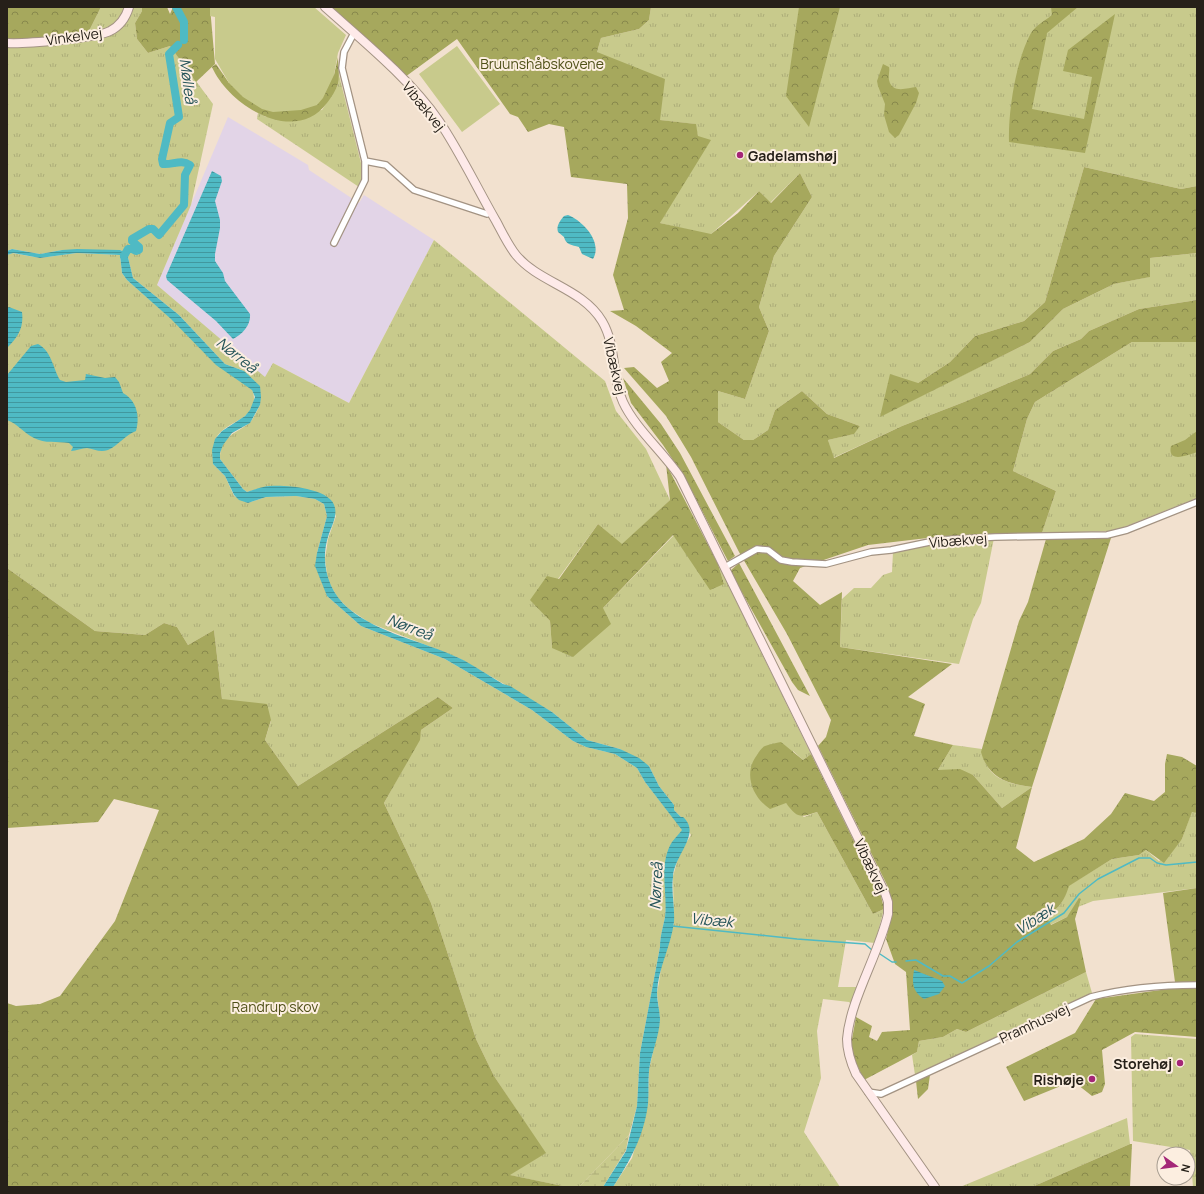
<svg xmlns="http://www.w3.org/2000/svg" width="1204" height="1194" font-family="Manrope,sans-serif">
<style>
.industrial{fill:#e2d4e7}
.grass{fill:url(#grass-tufts)}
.forest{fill:url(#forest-crowns)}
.wetland{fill:url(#wetland-marsh)}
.pitch{fill:#c8ca8c}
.water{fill:url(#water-rules)}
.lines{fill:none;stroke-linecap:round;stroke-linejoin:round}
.stream{stroke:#4fbac4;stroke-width:1.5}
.river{stroke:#4fbac4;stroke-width:8}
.street-casing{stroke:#a39383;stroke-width:8}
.secondary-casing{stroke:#a39383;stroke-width:10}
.street{stroke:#fff;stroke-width:5.5}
.secondary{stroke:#feeae9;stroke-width:8}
.poi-dot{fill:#a42677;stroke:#fceee0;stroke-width:1.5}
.labels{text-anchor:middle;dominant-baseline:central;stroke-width:4;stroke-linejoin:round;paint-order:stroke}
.street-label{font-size:14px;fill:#262019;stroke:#fceee0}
.park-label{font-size:14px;fill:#505119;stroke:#fceee0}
.poi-label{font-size:14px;font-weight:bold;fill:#262019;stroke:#fceee0;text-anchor:end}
.water-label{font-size:15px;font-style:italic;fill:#255459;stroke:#fceee0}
</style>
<defs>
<pattern id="grass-tufts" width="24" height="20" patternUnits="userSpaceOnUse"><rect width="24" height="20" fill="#c8ca8c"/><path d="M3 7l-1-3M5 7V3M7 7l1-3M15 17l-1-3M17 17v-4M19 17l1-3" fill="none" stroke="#acad78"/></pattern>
<pattern id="forest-crowns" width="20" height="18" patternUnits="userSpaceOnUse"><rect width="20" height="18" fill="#a6a85d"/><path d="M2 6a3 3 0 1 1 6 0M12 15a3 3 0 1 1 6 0" fill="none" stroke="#87884c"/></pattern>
<pattern id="wetland-marsh" width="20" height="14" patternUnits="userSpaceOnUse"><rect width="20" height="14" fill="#c8ca8c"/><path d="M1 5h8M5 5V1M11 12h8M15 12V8" fill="none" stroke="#acad78"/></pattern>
<pattern id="water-rules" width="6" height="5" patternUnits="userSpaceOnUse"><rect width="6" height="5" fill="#4fbac4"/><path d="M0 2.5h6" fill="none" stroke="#41979e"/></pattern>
</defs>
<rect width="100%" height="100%" fill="#f2e1cf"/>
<path class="industrial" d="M228,117L308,165L309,170L359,203L364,195L434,240L349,403L273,363L265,378L157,285Z"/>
<path class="grass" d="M101,7H126C117,26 108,30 88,33Z
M132,7H142V11L135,23L137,39L148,53L170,46L213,104L191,205L157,285L265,377L273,363L349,403L434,240L605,381L616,411L646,449L670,500L622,545L598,524L558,579L531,600L550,621L552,648L603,608L674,535L724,584L718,564L811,754L803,760L793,751L786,803L804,817L817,812L873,914L884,909L875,943L846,940L838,987H859L852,1005L849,1002L823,999L817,1031L821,1078L804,1132L840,1187H613L632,1158L648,1103L649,1070L660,1020L657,993L659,982L662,961L674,923L673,876L679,855L691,835L681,817L674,810V805L659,786L649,766L620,749L587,740L552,712L459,658L370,623L349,609L338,598L328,581L325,559L328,539L336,516L328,498L269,486L247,492L243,489L220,459C220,437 233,435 248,424C253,420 257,411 260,405L244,371L225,364L179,315L133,278L127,253L120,250H62L40,254L12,249L7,251V47L21,48L103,39L124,26Z
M651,7H1197V186L1181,189L1084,167L1045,302L1024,321L975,336L950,362L918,383L880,416L1030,342L1063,309L1114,284L1149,277L1150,258L1197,253V300L1139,309L1089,331L1081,339L1053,351L1030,374L964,402L902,426L833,458L828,440L853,434L860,426L827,414L802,391L775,410L768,430L753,440H744L718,422V391L745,399L769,331L759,307L774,256L812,197L800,173L770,203L759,191L710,235L660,223L698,136L695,124L659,120L597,52L601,38L639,29L649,20Z
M339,75L362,167V177L359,187L257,119L258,113L266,117L322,110L338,85Z
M12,253L40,258L77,253L120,255L122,273L127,280L252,389C263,420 226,419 216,438C213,445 214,457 213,464L225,476L234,496L248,503L266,497L296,496L315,499L324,504L327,516L317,553L327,596L361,626L445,659L532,710L573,741L586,747L615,754L637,768L645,782L683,830C655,863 670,880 665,917C663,927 660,936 660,947L640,1053L637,1106L629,1135L579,1187H568L509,1175L545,1153L494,1076L476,1039L431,903L384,803L419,740L421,730L453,708L438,697L298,786L265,740L271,721L222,699L214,630L188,645L177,627L164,623L145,635L95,631L7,568V255Z
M1132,342H1197V498L1114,531L1042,533L1056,491L1013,471L1027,419L1035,402Z
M994,538L981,603L973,619L959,664L840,647L842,599L854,588H871L883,575L892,572L893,552L940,541Z
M953,745L982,749C985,778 1007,784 1032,787L1002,808L973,775L938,770Z
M1192,811L1197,813V888L1093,901L1078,907L1081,900L1067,917L1050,925L1046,916C1060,908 1064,901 1068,886L1112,859L1139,855L1146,850L1159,861L1182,839Z
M1086,972L1092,993L1086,997L915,1075L912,1055L917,1052L919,1041L943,1037L957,1029L966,1032Z
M1135,1034L1197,1039V1187H1193L1190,1150L1133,1141L1131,1037Z
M1127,1118L1130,1144L1032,1187H960Z"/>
<path class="forest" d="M7,7H101L88,33L7,42Z
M142,7H167L170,14L173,7H210L215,64L196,82L170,46L148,53L137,39L135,23L142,11Z
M331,7H651L649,20L639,29L601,38L597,52L665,79L660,120L696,124L698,136L711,140L660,223L711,234L738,213L759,191L771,203L800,173L812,197L774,256L759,307L769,331L745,399L718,391V422L744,440H753L768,430L775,410L802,391L827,414L860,426L854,434L828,440L834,458L902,426L964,402L1030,374L1053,351L1081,339L1089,331L1139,309L1197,300V342H1132L1035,402L1027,419L1013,471L1056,491L1042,533L936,537L868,545L800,568L793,581L820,605L842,592L840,647L952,664L908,697L925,704L914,736L953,745L938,770L960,769L973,775L1002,808L1032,787C1008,784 988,778 981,752L1019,621L1028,602L1046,539L1111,538L1032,787L1016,848L1034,862L1084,839L1111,814L1125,793L1154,801L1165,792V764L1167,754L1182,757L1197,766V813L1192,812L1182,839L1164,863L1146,850L1139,855L1112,859L1069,886C1064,901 1060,908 1046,916L1051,925L1067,917L1079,898L1081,899L1075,919L1086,972L966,1032L957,1029L943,1037L919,1041L917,1052L864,1080L850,1050L856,1017L872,1026L869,1037L877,1041L882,1032L910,1030L906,972L895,964L886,939L893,908L888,887L818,746L826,737L831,720L787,634L739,552L691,457L666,416L624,368L634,367L657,388L669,381L661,362L672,353L636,326L610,311L624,310L613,275L628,218L627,184L571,177L564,127L549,124L528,132L518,117L510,114L457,39L405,77Z
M799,7H840L809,127L786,96Z
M1051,7H1078L1047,33L1032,109L1084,119L1092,77L1063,71L1068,50L1115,14L1085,153L1009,142C1008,111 1016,60 1031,33C1035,26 1046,20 1052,15Z
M338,57C338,66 340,76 338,84C336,90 331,98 327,103C295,146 229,106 212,67L216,64L229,83L334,75Z
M883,64L889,67C890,71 888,76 889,80C892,94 907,88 916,87L919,93L916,103L899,135L895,138L889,132L884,115L885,104L878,86L877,81Z
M1084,167L1181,189L1197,186V253L1150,258V277L1114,284L1063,309L1030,342L880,417L890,374L918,383L950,362L975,336L1024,321L1045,302Z
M623,378L661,424L680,453L735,556L728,561L685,478L663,445L631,403Z
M1197,431V452C1188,455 1167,464 1171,446L1185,440Z
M666,464L718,564L724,584L710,590L673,535L603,608L611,624L573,657L552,648L550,621L530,600L547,576L559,579L598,524L622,544L670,500Z
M739,563L810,696L798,690L792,682L730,571Z
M7,568L95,631L145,635L164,623L177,627L188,645L214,630L222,699L267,704L271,720L265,740L298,786L438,697L453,708L421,730L420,740L384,803L431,903L476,1039L494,1076L546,1153L510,1175L568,1187H7V1003L16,1006L40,1004L60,996L115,921L159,810L114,799L98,822L7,828Z
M781,742L803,760L811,754L881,896L884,909L873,914L817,812C800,818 797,818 786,803L770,809C752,797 743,773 757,755C759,752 762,747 765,746C770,744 776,743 781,742Z
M1197,888V983L1175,982L1163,893Z
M1197,987V1037L1135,1032L1102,1050L1105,1084L1102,1092L1092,1096L1073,1081L1024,1101L1006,1067L1075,1033L1096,999L1175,988Z
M930,1075L928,1089L918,1099L916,1081Z
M1130,1144H1132L1130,1187H1032Z"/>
<path class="wetland" d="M629,1135L626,1150L603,1187H579Z"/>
<path class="pitch" d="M210,7H314L346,35L338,53L334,75L323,98L317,105L301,110L273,112L262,109L243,97L229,83L215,59V17L210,16Z
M457,46L500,104L462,132L419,74Z"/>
<path class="water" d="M212,171L221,176L222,181L215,201L220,220V228L215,254V261L223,273L225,281L250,314C251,325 243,334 233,339L216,321L167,280L166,276Z
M568,215C583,221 603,242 593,259L582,254L579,247C572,245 566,245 564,237L558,232C556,226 560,221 564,216Z
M12,249L40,254L62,250L77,249L120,250L127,253L133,278L179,315L225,364L244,371L260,386L261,397L260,405L250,423L232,433L223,445L220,453V459L243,489L247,492C254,490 263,486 270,486C286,485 332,488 335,508C337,518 331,527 328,537C320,563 328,591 348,608C379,634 423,641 459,658C474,665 489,676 503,684L510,686L552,712L587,740L620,749L639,758L649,766L659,786L674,805V810L681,817H683C702,834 674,855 673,877C671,892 675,907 674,922C671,946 658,968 657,993C657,1002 660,1011 660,1020C659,1037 651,1054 649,1071C648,1082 649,1093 648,1104C644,1136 630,1161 613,1187H603L626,1151L637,1106L640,1053L660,947C660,936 663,927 665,917C668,892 658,865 672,842C675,838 679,834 682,830L645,782L637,768L615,754L586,747L573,741L532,710L445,659L361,626L327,596L315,566L317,553L327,516L324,504L315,499L296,496L266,497L248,503L239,500L234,495L225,476L213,464L212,450L215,439L222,431L245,416L250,410L255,397L252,390L216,365L171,319L127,280L122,273L120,255L77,253L40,258L13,253L7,255V251Z
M9,307L22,312C24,328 18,337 7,348V308Z
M38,344C52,352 52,366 60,380L66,382L85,380L86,374L105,378L115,377L119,382L123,393C137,401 140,416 136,431C125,435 119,445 108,450C100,453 94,449 87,448C82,448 76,451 71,451L73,447L69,443C57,441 45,444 34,438C24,433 18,424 7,420V375L31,346Z
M914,970L942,981L945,986L939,994L924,999C912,991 912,983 914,970Z"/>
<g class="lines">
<path class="stream" d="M672,926L797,939L865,944L872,950
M880,954L892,962H896
M906,961L916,960L943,976H950L962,983L989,966L1017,942L1064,913L1079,894L1098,879L1139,858H1150L1157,863L1166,865L1197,862"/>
<path class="river" d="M176,7L184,22V40
M124,256L128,249H132L136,251L139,250V247L132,241V239L149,229H153L159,235L184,205L185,175L190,165C181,159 173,165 163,164L162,159L170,123L179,117L169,54L178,45"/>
<g class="street-casing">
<path id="street" d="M365,161L386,165L414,190L487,214L491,212
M334,243L365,180V161L342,68L344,52L354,33
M725,567L757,549L768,550L781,560L792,562L826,564L871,552L891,550L939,540L995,537L1107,535L1127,530L1197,502
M868,1092L881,1094L1091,997C1126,988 1160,985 1197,985"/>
</g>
<g class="secondary-casing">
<path id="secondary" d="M325,7C362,40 411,80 439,121C460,152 477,188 496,221C502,232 508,245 516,255C539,283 582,288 602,321C617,346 611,376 623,402C635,428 664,453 680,477L885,893L888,902V914C879,954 850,1000 847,1039C847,1052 851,1063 856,1074L935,1187
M7,43C24,44 98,38 110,31C120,26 126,17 129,7"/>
</g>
<use href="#street" class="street"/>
<use href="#secondary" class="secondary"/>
</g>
<g class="poi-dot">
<circle cx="740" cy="155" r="4"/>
<circle cx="1180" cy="1063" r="4"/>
<circle cx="1092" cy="1079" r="4"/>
</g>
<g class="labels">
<g class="street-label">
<text transform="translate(74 36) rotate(-8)">Vinkelvej</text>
<text transform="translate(424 106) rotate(51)">Vibækvej</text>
<text transform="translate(615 366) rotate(77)">Vibækvej</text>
<text transform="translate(958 540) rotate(-5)">Vibækvej</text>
<text transform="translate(871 866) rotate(65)">Vibækvej</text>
<text transform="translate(1034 1023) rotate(-25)">Pramhusvej</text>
</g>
<g class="park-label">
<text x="542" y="63">Bruunshåbskovene</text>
<text x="275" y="1006">Randrup skov</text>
</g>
<g class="poi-label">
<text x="748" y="155" text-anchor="start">Gadelamshøj</text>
<text x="1172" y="1063">Storehøj</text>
<text x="1084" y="1079">Rishøje</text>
</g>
<g class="water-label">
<text transform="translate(188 81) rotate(82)">Mølleå</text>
<text transform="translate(237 355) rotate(39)">Nørreå</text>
<text transform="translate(410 627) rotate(21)">Nørreå</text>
<text transform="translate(656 886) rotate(-87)">Nørreå</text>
<text transform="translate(1035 919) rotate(-33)">Vibæk</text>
<text transform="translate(712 920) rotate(5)">Vibæk</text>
</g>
</g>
<rect width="1204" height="1194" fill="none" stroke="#262019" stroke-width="16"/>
<g transform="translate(1176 1166) rotate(104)"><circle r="19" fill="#fceee0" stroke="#a69c90"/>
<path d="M0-3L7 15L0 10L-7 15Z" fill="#a42677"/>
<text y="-6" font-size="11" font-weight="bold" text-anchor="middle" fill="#262019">N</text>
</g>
</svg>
